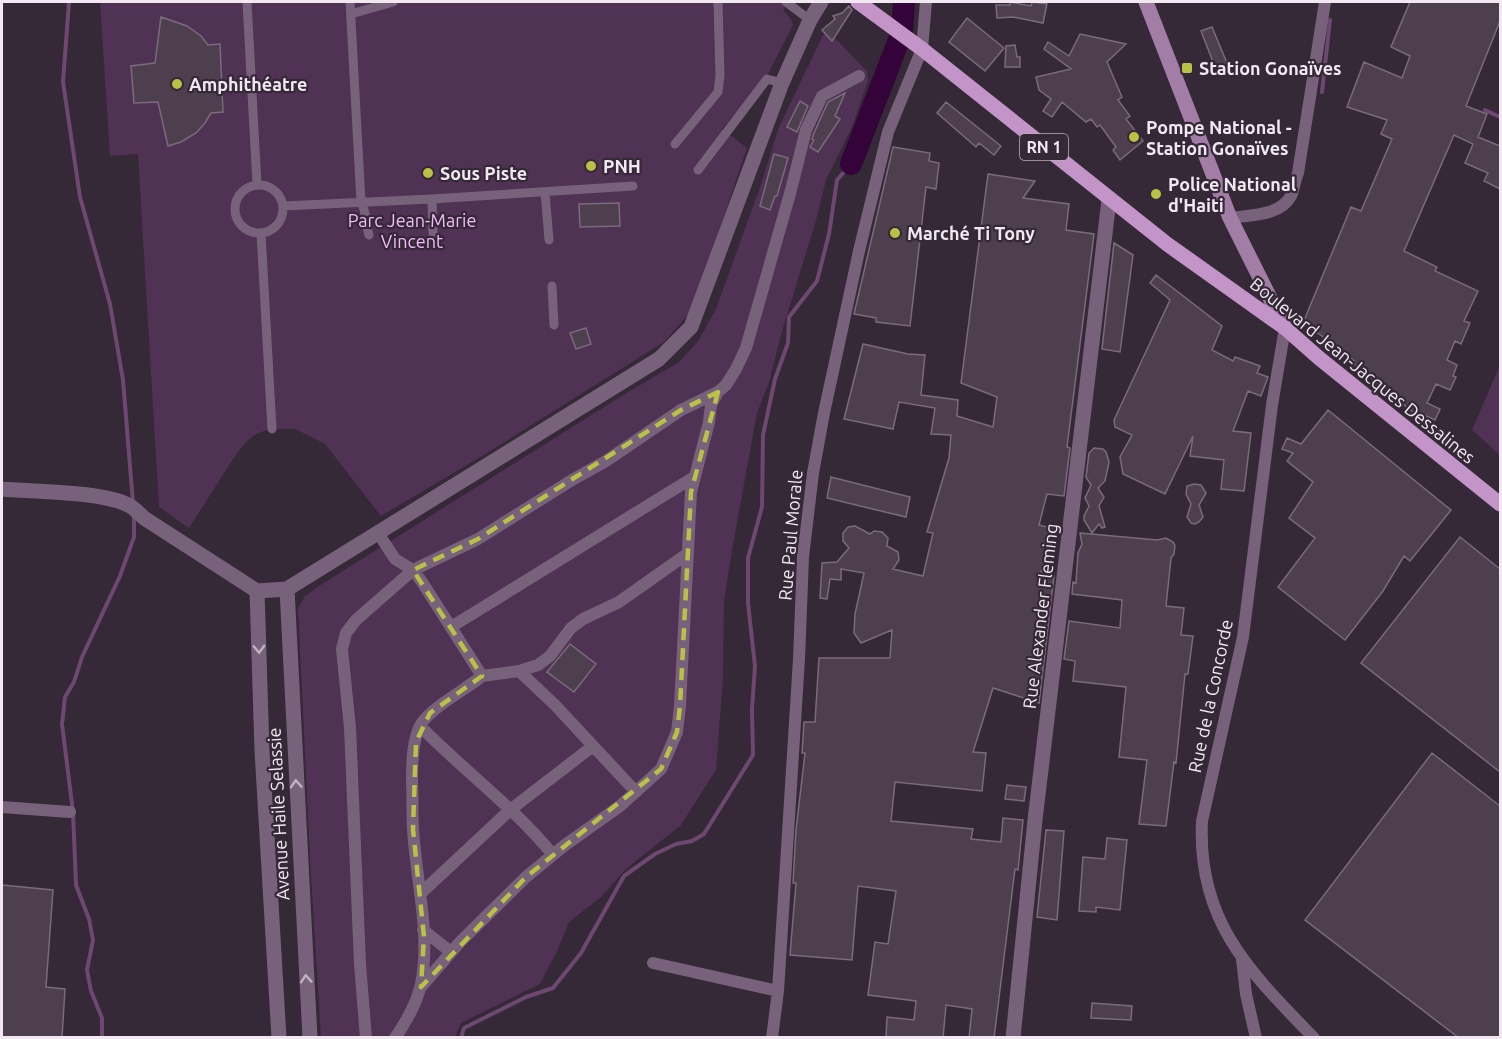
<svg xmlns="http://www.w3.org/2000/svg" width="1502" height="1039" font-family="Ubuntu,sans-serif">
<style>
.green{fill:#503254}
.lines{fill:none;stroke-linecap:round;stroke-linejoin:round}
.stream{stroke:#6d4871;stroke-width:4}
.river{stroke:#34033a;stroke-width:22}
.building{fill:#4e3f4f;stroke:#7a6b7c;stroke-width:1.5}
.pedestrian{stroke:#78617a;stroke-width:9}
.minor{stroke:#78617a;stroke-width:12}
.tertiary{stroke:#78617a;stroke-width:15}
.secondary{stroke:#a27ea6;stroke-width:15}
.primary{stroke:#c294c8;stroke-width:15}
.oneway{stroke:#c1b2c2}
.marked{fill:none;stroke:#b9c146;stroke-width:4.5;stroke-dasharray:12 8;stroke-linejoin:round}
.poi-dot{fill:#b9c146;stroke:#352837;stroke-width:2}
.labels{text-anchor:middle;dominant-baseline:central;stroke-width:4.5;stroke-linejoin:round;paint-order:stroke}
.shield{fill:#352837;stroke:#b9aeba;stroke-width:1.5}
.shield-label{font-size:16px;font-weight:bold;fill:#f1e8f2}
.poi-label{font-size:18px;font-weight:bold;fill:#f1e8f2;stroke:#352837;text-anchor:start}
.park-label{font-size:18px;fill:#f6bbfd;stroke:#352837}
.street-label{font-size:18px;fill:#f1e8f2;stroke:#352837}
</style>
<rect width="100%" height="100%" fill="#352837"/>
<path class="green" d="M100,2H789L783,10L791,19L793,25L767,76L722,129L747,148L696,299L688,315L664,342L487,453L381,516L325,444L295,429H283L267,430L256,434L247,441L237,453L189,528L159,507L138,154L110,156Z
M826,29L867,71L868,81L852,127L826,180L815,224L782,331L769,382L757,413L732,550L724,602L723,678L716,770L681,825L626,869L601,897L569,922L558,949L540,984L461,1023L455,1037H321L310,859L298,608L305,596L322,584L620,397L679,362L698,341L716,309L759,190L779,127Z
M1500,365V455L1472,430Z"/>
<g class="lines">
<path class="stream" d="M69,2L63,82L80,197L110,304L123,380L133,503
M1322,92L1330,20
M1485,110L1500,117
M102,1038V1018L91,991L87,970L93,940L89,919L76,885L73,812L62,724L65,697L74,682L82,657L120,576L134,537V513
M461,1038L464,1028L526,997L553,988L581,953L624,876L655,854L676,844L692,841L704,834L753,755L752,709L755,666L748,603V558L762,507L763,435L775,379L788,343L789,317L817,281L829,234L837,180L851,164"/>
<path class="river" d="M851,164L902,32L904,2"/>
</g>
<path class="building" d="M1010,2L1031,6L1032,2L1047,4L1043,23L1013,17L997,18L996,5H1010Z
M1410,2H1500V21L1466,106L1487,114L1478,137L1500,146V189L1484,181L1488,173L1465,163L1473,144L1454,135L1404,251L1437,267L1435,271L1478,291L1464,321L1470,323L1461,344L1455,341L1447,360L1457,365L1453,376L1456,377L1450,390L1436,384L1427,403L1440,409L1435,420L1422,414L1420,418L1353,363L1354,361L1335,345L1303,323L1351,207L1361,211L1392,139L1381,134L1387,120L1347,107L1364,62L1402,78L1410,56L1391,47Z
M849,6L852,10L832,41L822,30L835,19L833,16L842,13Z
M161,17L187,26L201,36L208,45L220,44L223,112L211,113L205,123L196,133L181,142L168,146L158,102L134,103L131,66L155,63Z
M967,18L1004,48L985,71L949,42Z
M1212,27L1227,63L1215,67L1201,31Z
M1080,34L1126,44L1107,62L1122,97L1118,100L1130,116L1126,119L1143,141L1120,160L1113,150L1116,147L1100,125L1097,127L1091,119L1086,122L1062,102L1052,117L1043,111L1051,99L1039,90L1036,77L1071,69L1044,49L1048,42L1069,56Z
M1015,45L1017,57H1020V67H1005L1006,46Z
M845,93L835,116L840,119L818,152L810,147L814,140L812,139L814,133L828,102Z
M800,101L808,106L797,132L787,127Z
M946,102L1001,146L994,155L979,143L976,147L937,113Z
M893,147L930,153L929,161L939,163L936,189L926,187L910,326L876,322V318L854,314Z
M774,154L788,158L777,196H775L770,210L760,206Z
M988,174L1035,181L1023,198L1069,204L1066,230L1094,234L1067,447L1070,448L1064,496L1047,494L1039,525L1054,529L1041,572L1054,576L1039,703L993,688L973,752L986,753L982,791L895,782L891,821L973,829L971,839L1001,842L1003,818L1023,820L1018,870L1015,869L994,1038H969L972,1009L946,1005L943,1038H886L887,1017L914,1020L916,1001L868,995L875,942L888,944L896,891L858,886L852,960L790,955L796,883H793L796,830L805,753H802L804,722H815L819,658H890L892,630L861,643L854,633L855,614L864,573L841,569V580L830,579L827,599L820,598L822,563L837,562L849,548L843,541V533L848,527L855,526L870,534L874,531L882,532L888,538L887,546L898,552L899,560L893,569L923,576L933,533L927,532L949,458L951,435L931,434L935,408L899,402L893,429L844,419L863,344L908,354L925,355L921,395L958,400L957,416L993,427L997,397L961,383Z
M619,203L620,226L580,227L579,204Z
M1114,243L1133,255L1120,352L1102,349Z
M1156,275L1222,326L1212,350L1233,361L1235,357L1260,366L1257,373L1268,377L1261,396L1248,391L1233,431L1251,433L1244,491L1221,489L1224,460L1190,456L1193,436L1165,494L1123,474L1120,457L1132,435L1115,427L1114,420L1170,300L1150,283Z
M586,328L591,344L576,349L570,333Z
M1328,410L1451,510L1410,561L1404,556L1383,591L1345,640L1278,587L1315,538L1289,518L1313,482L1287,461L1293,453L1282,449L1287,438L1301,444Z
M1094,448L1103,449L1106,452L1109,462L1105,481L1098,488L1104,497L1099,506L1105,527L1102,528L1099,524L1092,533L1084,520V516L1089,506L1085,498L1091,485L1086,477L1089,453Z
M831,477L910,497L906,517L827,498Z
M1194,484L1201,485L1206,493L1199,505L1203,517L1199,522L1195,524L1191,523L1187,517L1191,504L1186,494L1187,486Z
M1080,533L1157,540L1166,538L1173,542L1175,546L1174,554L1171,558L1166,606L1184,608L1181,635L1193,636L1188,674H1185L1176,763L1174,762L1166,826L1139,824L1147,760L1119,757L1126,687L1073,681L1075,661L1064,659L1069,621L1120,628L1122,600L1072,594L1073,582L1076,583L1078,553L1082,544Z
M1460,537L1500,569V772L1361,663Z
M570,644L596,664L574,692L547,672Z
M1432,753L1500,806V1038H1459L1305,920Z
M1007,785L1026,787L1024,801L1005,799Z
M1046,830L1064,831L1057,920L1037,917Z
M1107,838L1127,840L1120,910L1096,907V912L1079,911L1083,857L1105,859Z
M2,885L53,890L46,987L65,989L62,1038H2Z
M1092,1003L1132,1006L1131,1020L1091,1018Z"/>
<g class="lines">
<path class="pedestrian" d="M247,2L257,184
M350,2L361,202C367,212 365,224 369,235
M786,2L810,20
M351,14L393,2
M675,144L718,92L720,76L718,2
M698,170L767,79L782,83
M235 209a24 24 0 1 1 48 0a24 24 0 1 1-48 0Z
M545,192L549,240
M432,199L433,234
M283,206L432,199L633,186
M261,233L272,429
M552,286L554,325"/>
<path class="minor" d="M1230,218C1250,215 1280,216 1291,196C1294,189 1295,180 1298,173L1325,2
M1285,328L1272,405L1243,637L1202,821C1197,921 1249,971 1314,1038
M378,533L395,559L413,570L422,582L482,676C465,690 432,707 421,724C412,739 412,766 412,783C413,798 412,814 413,829C416,880 431,934 421,984C417,1004 406,1022 395,1038
M451,627L694,477
M519,671L555,705L636,792
M482,676L519,671L538,665L550,656L571,628L583,619L619,602L687,554
M420,726C463,770 514,807 553,855
M2,807L70,812
M420,894L510,810L593,746
M423,930L451,952
M1242,959L1246,994L1256,1038
M653,963L778,991
M421,987L460,942L526,877L565,845L620,806L661,769L677,732L680,706L691,492L709,422L711,405L718,392
M366,1038L360,964L350,728L342,649L346,633L356,620L413,570L478,539L572,480L606,461L681,410L718,392L726,385L736,369L746,348L791,190L806,130L822,96L859,76
M772,1038L778,991L799,659L803,557L813,473L824,413L859,251L888,132L922,49L926,2"/>
<path class="tertiary" d="M2,489C33,492 104,491 130,506C135,509 140,514 144,518L257,591L287,589L659,359L691,327L782,83L810,20L821,2
M287,589L310,1038
M257,591L262,751L279,1038
M1013,1038L1035,820L1109,200"/>
<path class="secondary" d="M1146,2L1230,218L1285,328"/>
<path class="primary" d="M858,2L922,49L1167,244L1285,328L1319,358L1500,504"/>
</g>
<defs><path id="oneway-chevron" d="M-2-3.5L2.5 0L-2 3.5" fill="none" stroke-width="1.6" stroke-linecap="round" stroke-linejoin="round" transform="scale(1.5)"/></defs>
<g class="oneway">
<use href="#oneway-chevron" transform="translate(259 649) rotate(88)"/>
<use href="#oneway-chevron" transform="translate(296 784) rotate(-93)"/>
<use href="#oneway-chevron" transform="translate(306 979) rotate(-94)"/>
</g>
<path class="marked" d="M718,392L691,492L680,706L677,732L661,769L526,877L421,987L424,937L413,829L416,742L430,713L482,676L413,570L478,539L681,410Z"/>
<g class="poi-dot">
<rect x="1181" y="62" width="12" height="12" rx="3"/>
<circle cx="177" cy="84" r="6"/>
<circle cx="1134" cy="137" r="6"/>
<circle cx="591" cy="166" r="6"/>
<circle cx="428" cy="173" r="6"/>
<circle cx="1156" cy="194" r="6"/>
<circle cx="895" cy="233" r="6"/>
</g>
<g class="labels">
<rect class="shield" x="1020" y="134" width="48" height="26" rx="4.5"/>
<g class="shield-label">
<text x="1044" y="147">RN 1</text>
</g>
<g class="poi-label">
<text x="1199" y="68">Station Gonaïves</text>
<text x="189" y="84">Amphithéatre</text>
<text x="1146" y="127">Pompe National -<tspan x="1146" dy="21">Station Gonaïves</tspan></text>
<text x="603" y="166">PNH</text>
<text x="440" y="173">Sous Piste</text>
<text x="1168" y="184">Police National<tspan x="1168" dy="21">d'Haiti</tspan></text>
<text x="907" y="233">Marché Ti Tony</text>
</g>
<g class="park-label">
<text x="412" y="220">Parc Jean-Marie<tspan x="412" dy="21">Vincent</tspan></text>
</g>
<g class="street-label">
<text transform="translate(1363 370) rotate(39)">Boulevard Jean-Jacques Dessalines</text>
<text transform="translate(790 535) rotate(-85)">Rue Paul Morale</text>
<text transform="translate(1040 616) rotate(-83)">Rue Alexander Fleming</text>
<text transform="translate(1210 696) rotate(-78)">Rue de la Concorde</text>
<text transform="translate(278 814) rotate(-93)">Avenue Haile Selassie</text>
</g>
</g>
<rect width="1502" height="1039" fill="none" stroke="#f1e8f2" stroke-width="6"/>
</svg>
